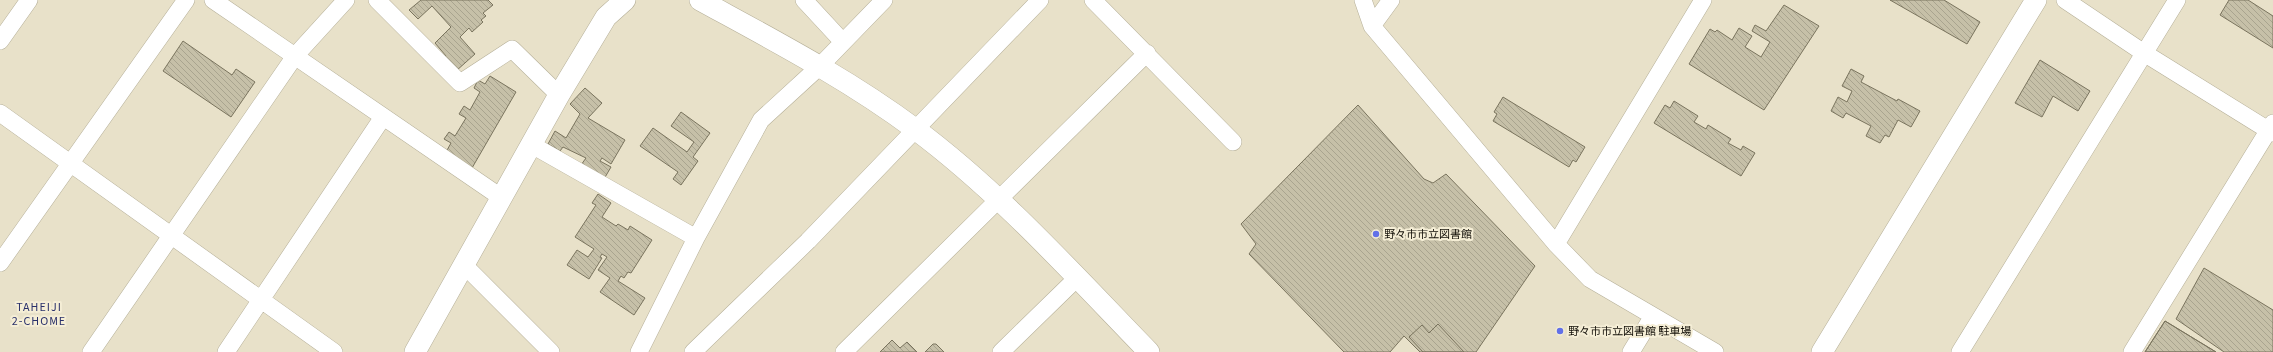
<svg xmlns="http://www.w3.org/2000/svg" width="2273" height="352" font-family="'Source Sans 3','Noto Sans JP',sans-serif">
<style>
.building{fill:url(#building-back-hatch);stroke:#7a745e}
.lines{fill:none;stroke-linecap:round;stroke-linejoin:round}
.minor-casing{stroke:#b5af98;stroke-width:18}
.tertiary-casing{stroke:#b5af98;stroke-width:22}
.minor{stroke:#fff;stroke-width:17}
.tertiary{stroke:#fff;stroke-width:21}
.poi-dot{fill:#6170e8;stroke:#f5eed6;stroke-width:1.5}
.labels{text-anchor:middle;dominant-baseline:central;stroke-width:4;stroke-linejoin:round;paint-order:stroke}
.poi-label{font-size:11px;fill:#100d06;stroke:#f5eed6;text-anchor:start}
.neighbourhood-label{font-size:12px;letter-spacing:1px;fill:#29306a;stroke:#f5eed6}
</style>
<defs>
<pattern id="building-back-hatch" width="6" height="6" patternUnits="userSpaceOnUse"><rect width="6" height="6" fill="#c6c0a8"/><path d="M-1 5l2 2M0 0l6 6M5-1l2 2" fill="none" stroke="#a9a48f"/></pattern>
</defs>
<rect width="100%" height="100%" fill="#e8e1c9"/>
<path class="building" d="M421,0H488L493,5L483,13L486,16L481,20L483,22L472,32L469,28L460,37L475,54L456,71L444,58L446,56L435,43L451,27L432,6L418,19L409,10Z
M1890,0H1944L1980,22L1967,44Z
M2229,0H2248L2273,16V48L2220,15Z
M1784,5L1819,26L1764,110L1689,64L1710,29L1715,32L1717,30L1732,40L1739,28L1752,36L1745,47L1761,57L1770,42L1752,31L1755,25L1766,31Z
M183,41L232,75L236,69L255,82L231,117L163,71Z
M2040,60L2090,91L2078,111L2053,96L2042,117L2015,103Z
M1851,69L1864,76L1861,82L1897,101L1898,99L1920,111L1911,127L1898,120L1889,137L1885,135L1880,143L1866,136L1871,126L1846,113L1843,118L1831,111L1838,97L1847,102L1852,91L1842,86Z
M490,76L516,92L472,168L446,152L451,143L444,139L449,132L455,136L466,118L459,114L464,106L470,110L480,92L474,88L478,80L485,84Z
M585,88L602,103L588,118L625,140L611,164L602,158L600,161L611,167L604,179L581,165L586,158L563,147L560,151L548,144L555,131L566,138L580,114L570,104Z
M1503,97L1585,147L1576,162L1573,160L1569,167L1493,121L1497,114L1494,112Z
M1674,101L1698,116L1694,122L1706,129L1708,125L1731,139L1728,143L1741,150L1743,146L1755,153L1741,176L1654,123L1665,105L1670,108Z
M1358,105L1424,179L1433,183L1446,174L1535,266L1476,352H1420L1404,336L1390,352H1344L1249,254L1256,244L1241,224Z
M681,112L710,133L693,157L698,161L681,185L673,179L678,172L640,146L653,128L687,152L694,142L671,126Z
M598,194L611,203L602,217L616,226L618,224L628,230L630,226L652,240L631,273L628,272L624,278L621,276L618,281L645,298L634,315L600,292L610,278L598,270L607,257L602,254L600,257L602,258L589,279L567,265L577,250L588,257L594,249L575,237L596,205L592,203Z
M2204,268L2273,310V352H2224L2176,319Z
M2165,321L2216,352H2145Z
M2165,321L2216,352H2145Z
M1438,324L1464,352H1423L1409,337L1422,325L1429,333Z
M892,340L900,348L907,342L917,352H880Z
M933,344H936L944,352H925Z"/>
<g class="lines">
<g class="minor-casing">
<path id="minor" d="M213,0L502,198
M377,0L460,83L512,49L559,95
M804,0L842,41
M1093,0L1233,142
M1363,0L1372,26L1556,244L1590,279L1715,352
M2065,0L2144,53L2273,133
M1372,26L1391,0
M0,41L29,0
M0,113L334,352
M532,145L696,238
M1556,244L1703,0
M0,263L186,0
M463,264L551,352
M91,352L295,56L346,0
M226,352L383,117
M639,352L696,238L761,120L820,66L884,0
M693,352L808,241L1040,0
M844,352L1147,53
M1001,352L1077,278
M1631,352L1653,316
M1960,352L2177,0
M2132,352L2273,123"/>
</g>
<g class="tertiary-casing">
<path id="tertiary" d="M700,0C773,40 848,79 915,129C1001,193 1074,275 1149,352
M415,352L559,95L606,17L625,0
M1822,352L2036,0"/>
</g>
<use href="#minor" class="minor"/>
<use href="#tertiary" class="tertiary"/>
</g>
<g class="poi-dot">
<circle cx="1376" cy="234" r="4"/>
<circle cx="1560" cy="331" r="4"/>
</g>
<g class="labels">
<g class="poi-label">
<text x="1384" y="234">野々市市立図書館</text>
<text x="1568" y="331">野々市市立図書館 駐車場</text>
</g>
<g class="neighbourhood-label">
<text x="39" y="307">TAHEIJI<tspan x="39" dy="14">2-CHOME</tspan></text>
</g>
</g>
</svg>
